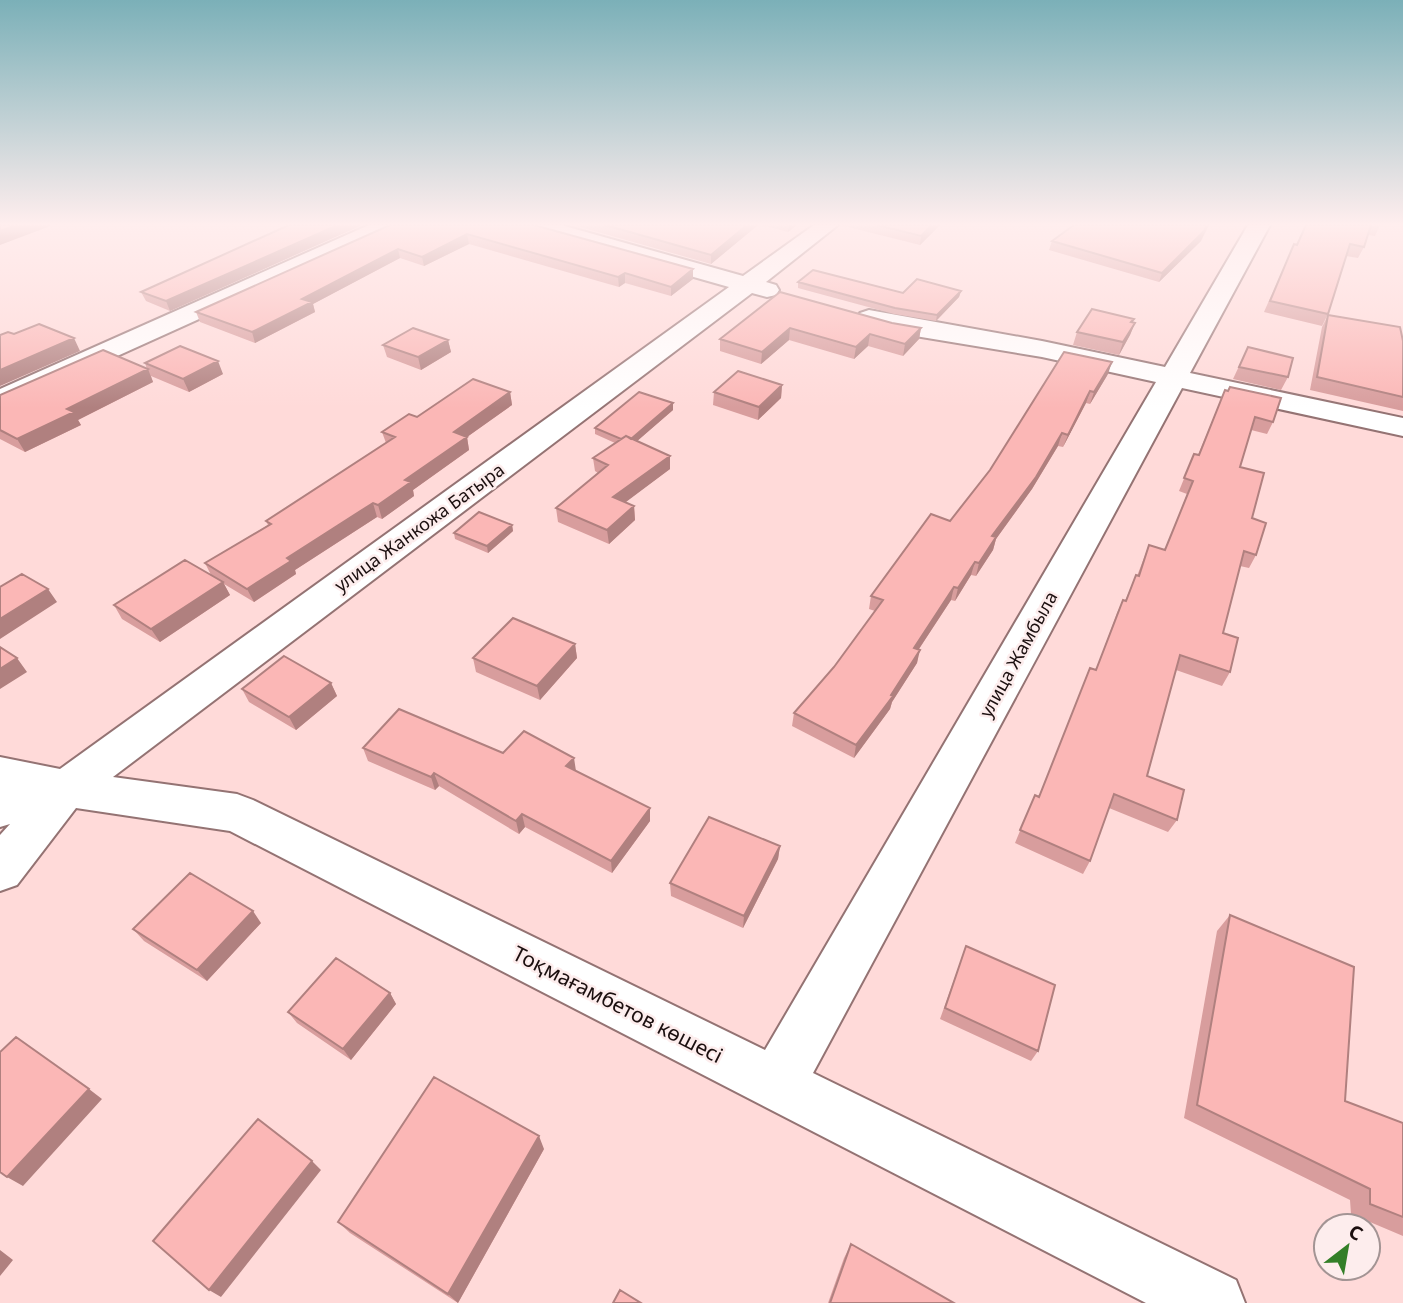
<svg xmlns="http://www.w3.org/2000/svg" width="1403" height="1303" font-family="'Noto Sans',sans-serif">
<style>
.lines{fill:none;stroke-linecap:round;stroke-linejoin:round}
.minor-casing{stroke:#947373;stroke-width:4}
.minor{fill:#fff;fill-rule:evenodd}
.wall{fill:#d89d9d}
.shaded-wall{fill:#b0807f}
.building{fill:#fbb7b6;stroke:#b0807f;stroke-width:2}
.labels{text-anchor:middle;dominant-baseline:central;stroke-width:5;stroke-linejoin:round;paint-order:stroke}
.street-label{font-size:18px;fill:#1b0f0f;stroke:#fdeded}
.near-street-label{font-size:21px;fill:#1b0f0f;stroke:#fdeded}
</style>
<rect width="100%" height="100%" fill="#ffdad9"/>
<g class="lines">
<g class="minor-casing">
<path id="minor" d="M369,225H398L396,230L0,409V389Z
M526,225H561L743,276L814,225H838L766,282L776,285L779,290L776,295L767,297L752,293L113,777L237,794L253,800L765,1050L1156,382L1042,357L891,332L860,323L856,318L860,313L869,310L1042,341L1165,367L1248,225H1270L1190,373L1403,418V436L1182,388L813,1073L1236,1280L1245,1303H1146L230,831L76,808L17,885L0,891V835L10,824L0,827V757L60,769L729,287L528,230Z"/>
</g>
<use href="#minor" class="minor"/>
</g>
<path class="wall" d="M289,225H362L170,311L146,301L141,292Z
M390,225H534L693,279L671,296L625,283L619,287L469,244L424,266L400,258L313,304L315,312L255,343L200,322L196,312Z
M573,225H758L711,264Z
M762,225H797L788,232Z
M840,225H940L920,245Z
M1306,225H1380L1375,236L1368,235L1364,247L1358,258L1346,256L1328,314L1322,326L1264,312L1294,244L1297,245Z
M1052,241H1201L1159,282L1049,250Z
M798,282L903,293L961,291L959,297L936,321L894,314L798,288Z
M780,292L892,323L921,328L919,339L903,356L868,346L854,359L789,340L761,364L720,351V339Z
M1328,315L1403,341V411L1310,390L1322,327Z
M1132,322L1135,323L1130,335L1119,355L1073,345L1077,332Z
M448,340L451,352L421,370L387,357L383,345Z
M1248,347L1288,377L1281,390L1233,379Z
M145,363L223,374L189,392L151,376L153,382L78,420L81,425L25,452L0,439V395L147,369Z
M1108,374L1090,404L1086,403L1063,447L1058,446L1032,489L996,539L993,550L976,576L971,575L955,601L951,600L919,649L917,663L892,702L890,709L854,758L792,726L794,713L834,667L875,611L869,609L871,596Z
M782,385L781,398L758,420L713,405L714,392Z
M1225,390L1273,422L1267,434L1251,430L1240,467L1252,518L1256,555L1249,568L1240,566L1223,633L1230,672L1222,686L1176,670L1147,776L1177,820L1168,832L1109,808L1090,861L1083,874L1015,843L1035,795L1039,797L1090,668L1096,670L1117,613L1123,600L1125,601L1136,575L1137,576L1149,545L1165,550L1187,494L1179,491L1194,454L1198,455Z
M510,392L512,405L467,437L469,450L413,490L414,496L382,519L377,517L295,570L296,574L254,602L224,584L230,595L160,642L122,619L114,605L211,575L205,563L268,525L266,521L386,443L382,432L417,417Z
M673,403V410L637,441L670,456V469L625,502L634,506L635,520L609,544L558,522L556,508L598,473L595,471L593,458L615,443L595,434V428Z
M512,525L513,531L488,553L455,539L454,533Z
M575,644L577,658L540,700L476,672L473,658Z
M331,683L337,696L296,730L249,702L242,689Z
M363,748L503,753L576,771L650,808V821L612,873L525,827L519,834L439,786L435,790L368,761Z
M780,846L778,859L743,928L671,896L670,883Z
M1230,915L1345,1101L1403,1123V1236L1351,1214L1350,1200L1184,1118L1217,931Z
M261,923L207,981L144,941L133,929Z
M966,946L1038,1051L1031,1061L940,1019Z
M390,993L396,1004L351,1060L297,1023L288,1012Z
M544,1149L458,1303L350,1233L338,1222Z
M851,1244L954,1303H828L844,1258Z"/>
<path class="shaded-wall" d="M17,225H53L0,245V231Z
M338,225H362L170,311L166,301Z
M747,225H758L711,264V255Z
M789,225H797L788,232Z
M932,225H940L920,245L921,236Z
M1207,225H1209L1201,241L1159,282L1162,273Z
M467,234L469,244L424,266L422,257Z
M398,249L400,258L313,304L315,312L255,343L252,332L302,299Z
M693,269V279L671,296V287Z
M625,273V283L619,287L618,277Z
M961,291L959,297L936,321L937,315Z
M1135,323L1130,335L1119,355L1123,342Z
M790,328L789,340L761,364L762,352Z
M921,328L919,339L903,356L905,344Z
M870,334L868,346L854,359L856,347Z
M74,338L80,351L0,386V370Z
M448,340L451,352L421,370L418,357Z
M218,361L223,374L189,392L183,379Z
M1112,362L1108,374L1090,404L1094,392Z
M148,369L153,382L78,420L81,425L25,452L17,439L67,409Z
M782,385L781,398L758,420L759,407Z
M1090,391L1086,403L1063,447L1068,435Z
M510,392L512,405L467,437L469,450L413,490L414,496L382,519L378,505L454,432Z
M673,403V410L628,449L627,442Z
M1062,433L1058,446L1032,489L996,539L993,550L976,576L979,563L992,536Z
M670,456V469L614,511L613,497Z
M373,503L377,517L295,570L296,574L254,602L247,589L287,558Z
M634,506L635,520L609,544L607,530Z
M512,525L513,531L488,553L487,546Z
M975,562L971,575L955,601L958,588Z
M223,582L230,595L160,642L151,629Z
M954,587L951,600L911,661L914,648Z
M48,589L57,602L0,639V619Z
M575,644L577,658L540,700L537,686Z
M920,650L917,663L892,702L890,709L854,758L856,745L891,695Z
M17,658L27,672L0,689V669Z
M331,683L337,696L296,730L289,717Z
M574,758L576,771L566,766Z
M434,773L439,786L435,790L431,777Z
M650,808V821L612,873L611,861Z
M522,814L525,827L519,834L516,821Z
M780,846L778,859L743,928L744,916Z
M253,911L261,923L207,981L197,970Z
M390,993L396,1004L351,1060L343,1049Z
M89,1089L102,1099L23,1186L7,1177Z
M539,1136L544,1149L458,1303L448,1294Z
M312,1161L321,1170L221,1297L209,1290Z
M0,1250L13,1260L0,1276Z"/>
<path class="building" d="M0,225H17L0,231Z
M289,225H338L166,301L141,292Z
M390,225H534L693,269L671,287L625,273L618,277L467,234L422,257L398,249L302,299L312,302L252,332L196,312Z
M605,225H747L711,255Z
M877,225H932L921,236Z
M1074,225H1207L1204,231L1162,273L1052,241Z
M1306,225H1371L1364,247L1350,244L1328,314L1270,301L1294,244L1297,245Z
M813,270L903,293L917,279L961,291L937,315L895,308L798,282Z
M780,292L892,323L921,328L905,344L870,334L856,347L790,328L762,352L720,339Z
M1092,309L1134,319L1131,322L1135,323L1123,342L1077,332Z
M1328,315L1400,327L1403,341V397L1317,377Z
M39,324L74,338L0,370V335L8,332L14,334Z
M413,328L448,340L418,357L383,345Z
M180,346L218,361L183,379L145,363Z
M1248,347L1293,358L1288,377L1239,367Z
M103,350L148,369L67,409L74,412L17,439L0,430V395Z
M1064,352L1112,362L1094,392L1090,391L1068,435L1062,433L1036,477L992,536L996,537L979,563L975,562L958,588L954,587L914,648L920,650L891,695L893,696L856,745L794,713L834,667L883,600L871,596L931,514L950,521L990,470Z
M738,371L782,385L759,407L714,392Z
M473,379L510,392L454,432L467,437L405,480L411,482L378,505L373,503L287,558L291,561L247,589L205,563L271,524L266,521L395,437L382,432L409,414L417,417Z
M1230,387L1281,398L1273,422L1255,417L1240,467L1264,473L1252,518L1266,523L1256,555L1244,551L1223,633L1238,638L1230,672L1180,655L1147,776L1184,790L1177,820L1114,794L1090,861L1020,830L1035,795L1039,797L1090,668L1096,670L1123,600L1126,601L1136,575L1139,576L1149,545L1165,550L1193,481L1184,478L1194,454L1199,455L1225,390L1228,391Z
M639,392L673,403L631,439L626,436L621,439L595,428Z
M626,436L670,456L613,497L634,506L607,530L556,508L608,465L593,458Z
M479,512L512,525L487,546L454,533Z
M185,560L223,582L151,629L114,605Z
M22,574L48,589L0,619V587Z
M513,618L575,644L537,686L473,658Z
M0,647L17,658L0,669Z
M284,656L331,683L289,717L242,689Z
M399,709L503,753L524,731L574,758L566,766L650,808L611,861L522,814L516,821L434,773L431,777L363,748Z
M709,817L780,846L744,916L670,883Z
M190,873L253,911L197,970L133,929Z
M1230,915L1354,967L1345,1101L1403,1123V1217L1370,1204V1189L1197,1105Z
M966,946L1055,985L1038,1051L945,1008Z
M336,958L390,993L343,1049L288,1012Z
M16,1037L89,1089L7,1177L0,1172V1052Z
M434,1077L539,1136L448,1294L338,1222Z
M258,1119L312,1161L209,1290L153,1241Z
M851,1244L954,1303H830Z
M620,1290L641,1303H613Z"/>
<linearGradient id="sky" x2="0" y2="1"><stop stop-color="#7bb0b8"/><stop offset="0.55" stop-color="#fee"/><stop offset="1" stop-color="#fee" stop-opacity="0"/></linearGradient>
<rect width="1403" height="408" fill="url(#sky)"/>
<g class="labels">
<g class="street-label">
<text transform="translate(419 527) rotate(-36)">улица Жанкожа Батыра</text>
<text transform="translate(1018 654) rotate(-61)">улица Жамбыла</text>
</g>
<g class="near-street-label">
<text transform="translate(618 1004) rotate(27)">Тоқмағамбетов көшесі</text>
</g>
</g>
<g transform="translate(1347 1247) rotate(31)"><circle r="33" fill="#fdeded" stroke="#a39494" stroke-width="2"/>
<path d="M0-5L12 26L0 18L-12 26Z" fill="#337f28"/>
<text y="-10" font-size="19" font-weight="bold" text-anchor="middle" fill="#1b0f0f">С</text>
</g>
</svg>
